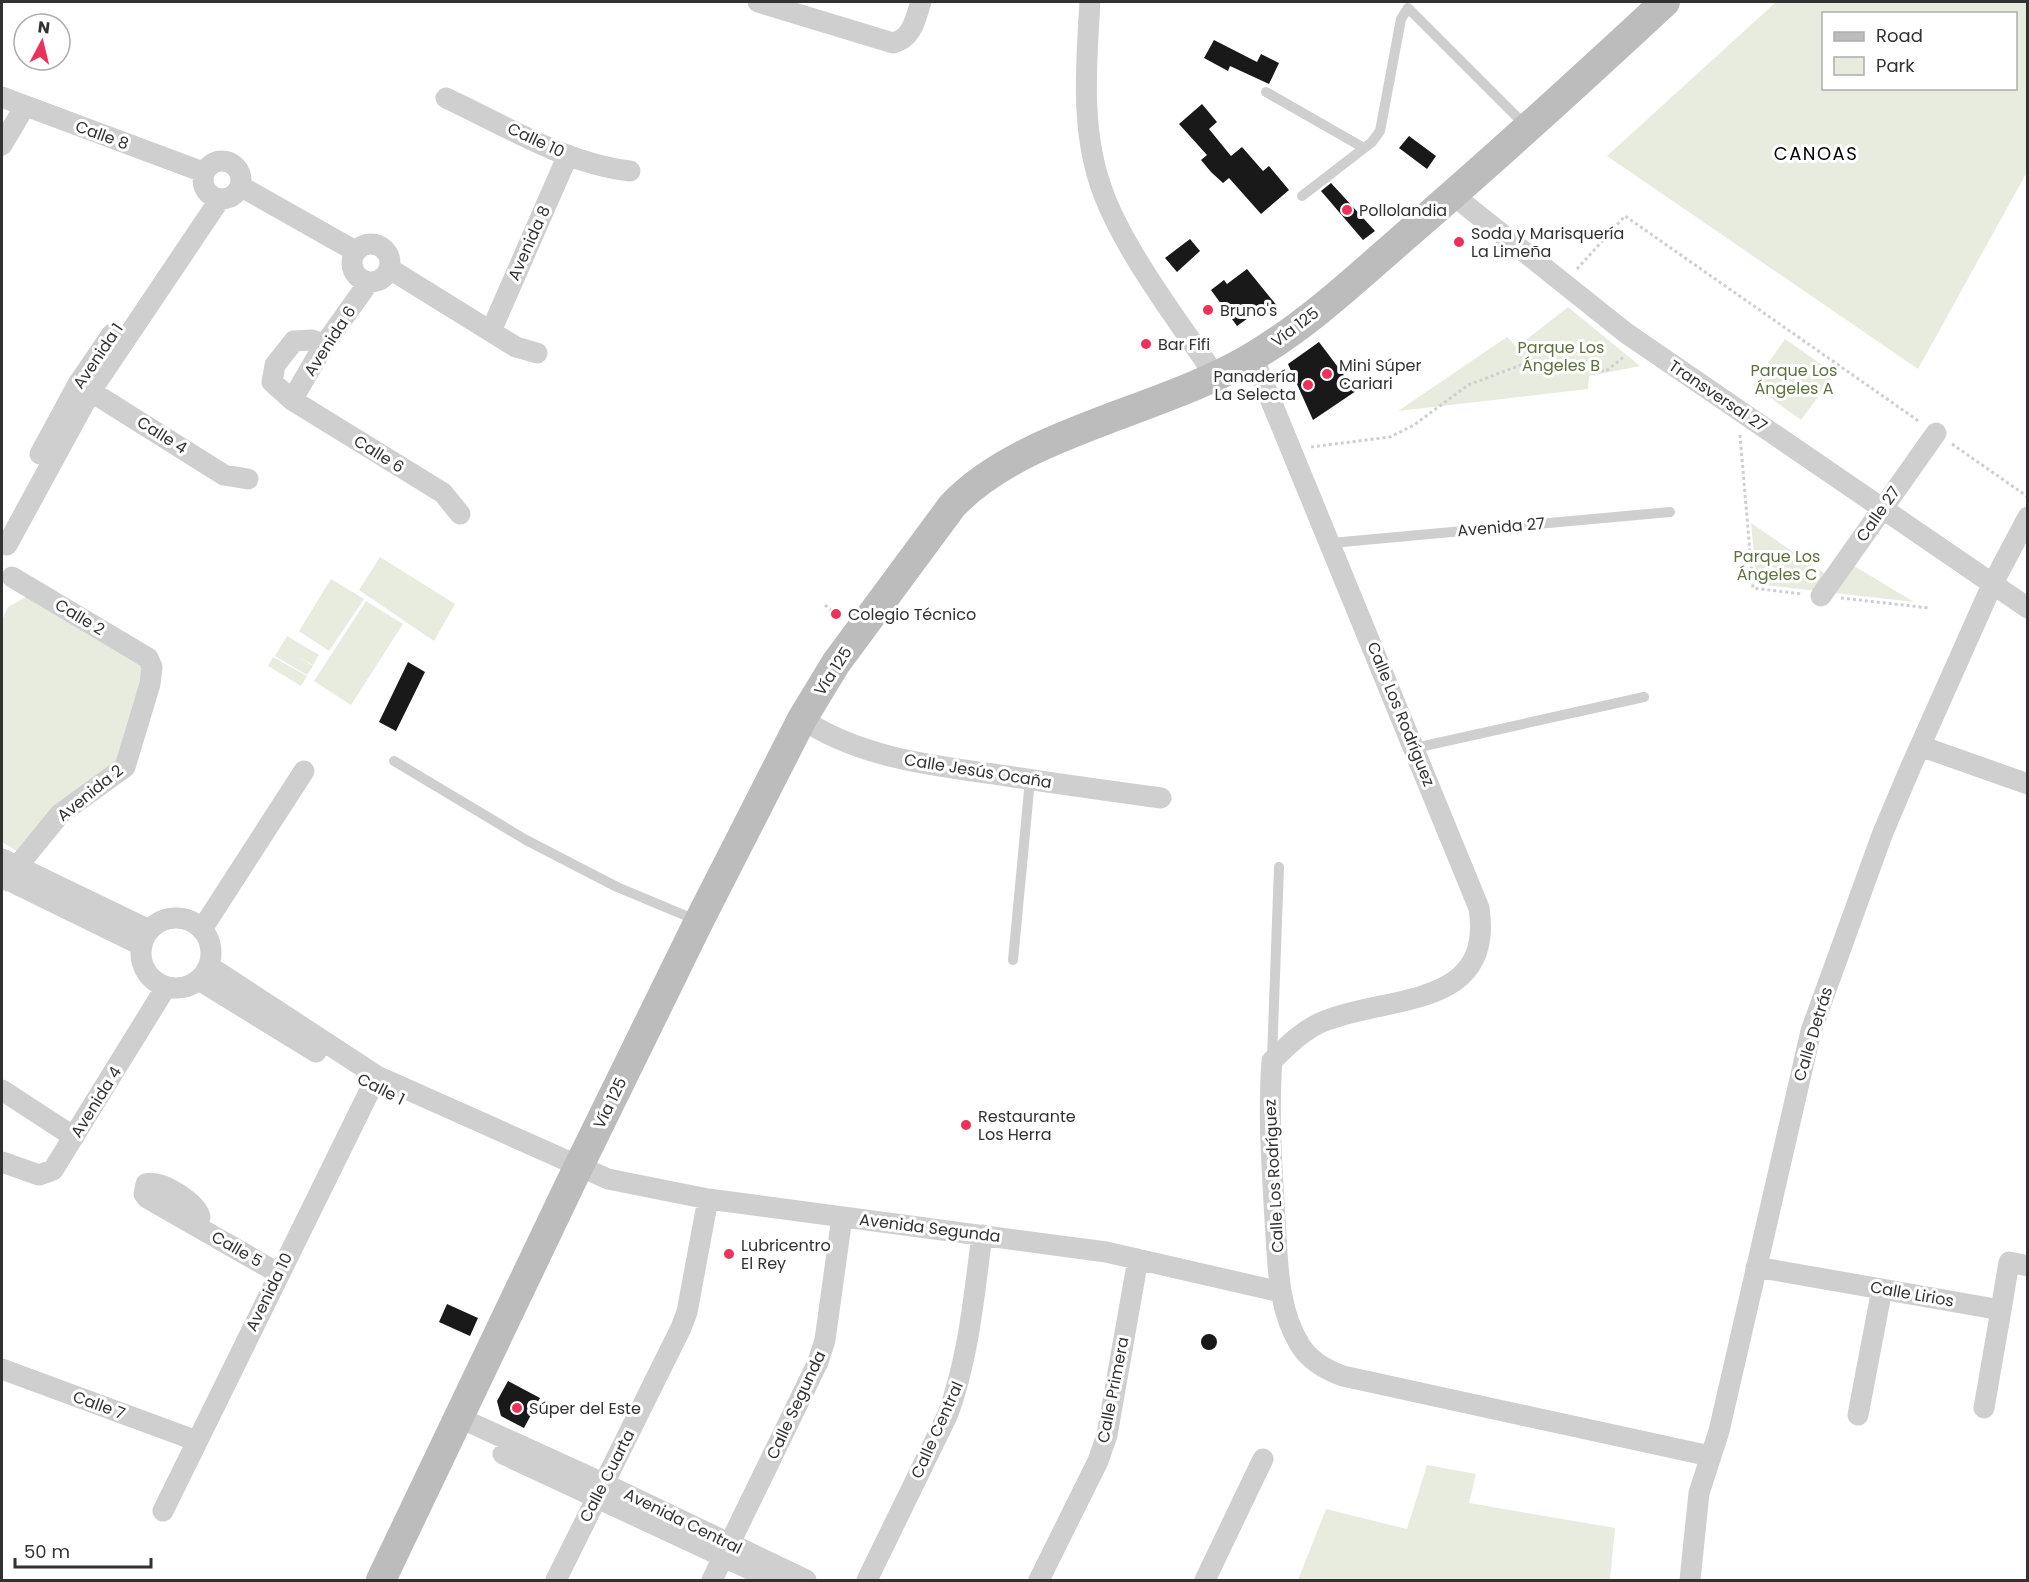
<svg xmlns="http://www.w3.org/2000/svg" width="2029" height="1582" font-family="Poppins,sans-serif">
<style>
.green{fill:#e7ecde;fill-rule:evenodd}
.building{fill:#191919}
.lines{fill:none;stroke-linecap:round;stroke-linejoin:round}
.path{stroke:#cfcfcf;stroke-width:3;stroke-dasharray:3 3;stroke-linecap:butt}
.lane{stroke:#cfcfcf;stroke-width:10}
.street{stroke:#cfcfcf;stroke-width:21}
.secondary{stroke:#bcbcbc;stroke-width:30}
.poi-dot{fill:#ec315b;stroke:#fff;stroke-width:2}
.labels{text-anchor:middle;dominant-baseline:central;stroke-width:6;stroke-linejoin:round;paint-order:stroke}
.street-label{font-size:16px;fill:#323232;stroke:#fff}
.poi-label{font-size:16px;fill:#323232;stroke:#fff;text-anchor:start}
.park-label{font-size:16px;fill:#5d713d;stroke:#fff}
.neighbourhood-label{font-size:18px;letter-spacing:1.5px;fill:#000;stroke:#fff}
</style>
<rect width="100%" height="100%" fill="#fff"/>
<path class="green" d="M1776,2H2027V172L1918,369L1607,156ZM1824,14H2016V88H1824Z
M1568,307L1640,366L1589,376L1588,389L1398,411L1507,337L1517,347Z
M1785,339L1835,374L1801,420L1753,385Z
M1751,523L1827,575L1839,557L1914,602L1757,584Z
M380,557L455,604L434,641L359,590Z
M331,579L364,599L329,651L299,631Z
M26,597L145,667L119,761L18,852L2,842V620L8,607Z
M366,601L403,624L351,705L314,681Z
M287,636L319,655L313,665L297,656L313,666L307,675L275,656Z
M273,657L307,676L301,686L268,666Z
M1427,1465L1476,1474L1469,1503L1615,1528L1610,1580H1298L1326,1509L1407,1529Z"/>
<path class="building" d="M1214,40L1257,62L1261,54L1279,63L1269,84L1230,66L1228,71L1204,58Z
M1202,104L1217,122L1209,129L1231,156L1242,147L1263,171L1269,166L1289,190L1261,214L1229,178L1223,183L1211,172L1201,160L1207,155L1179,124Z
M1409,136L1436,156L1427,169L1399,148Z
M1331,183L1375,231L1363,240L1321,191Z
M1190,239L1200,251L1177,272L1165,258Z
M1247,269L1278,307L1264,318L1258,311L1237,326L1211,290L1224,280L1227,284Z
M1319,342L1356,391L1313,420L1288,364Z
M408,662L425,672L396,731L379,722Z
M447,1304L478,1318L470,1336L439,1322Z
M1201 1342a8 8 0 1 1 16 0a8 8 0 1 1-16 0Z
M508,1381L540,1398L524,1428L501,1416L497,1401Z"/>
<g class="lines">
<path class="path" d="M1577,269L1625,216L1920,422
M1740,435L1753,588L1802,594
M1952,444L2028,497
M1311,447L1390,437L1414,425L1468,385L1534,360L1574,369L1606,371L1625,356
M1841,598L1929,608
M825,605L836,614"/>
<path class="lane" d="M1266,92L1364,148
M1302,196L1372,142L1380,131L1401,19L1408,8L1526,126
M1331,543L1670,512
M1415,748L1644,697
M394,761L526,840L617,887L696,920
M1013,960L1030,780
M1272,1058L1279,867"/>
<path class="street" d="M758,2L893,43C913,38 915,19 921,2
M1090,2C1086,66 1080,134 1104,195C1127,255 1180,323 1216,377
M2,97L203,172
M446,98C504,125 566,164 630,171
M2,145L25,106
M203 180a19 19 0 1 1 38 0a19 19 0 1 1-38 0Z
M240,186L355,251
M1453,195L1626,333L2028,608
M352 263a19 19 0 1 1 38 0a19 19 0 1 1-38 0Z
M390,269L516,347L537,353
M491,331L568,155
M324,345L312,340L294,341L275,365L272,382L292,400L443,493L460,514
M1253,357L1479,908C1494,1008 1393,995 1327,1020C1305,1028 1289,1044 1272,1061C1268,1114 1272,1167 1275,1220C1278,1262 1277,1308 1300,1345C1310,1361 1326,1370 1343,1376L1710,1456
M79,384L224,475L248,479
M292,400L324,345L369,282
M40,454L78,384L112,334
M7,545L91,391L220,199
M1821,596L1936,433
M802,719C862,759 937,766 1007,776C1058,784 1110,791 1161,798
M1920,746L2028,784
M2,859L149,930
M2,877L141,945
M9,881L16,868L60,814L125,767L150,684L152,667L148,658L12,577
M141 953a35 35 0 1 1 70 0a35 35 0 1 1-70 0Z
M202,929L304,771
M209,966L377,1076L608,1179L708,1199L1106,1252L1281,1292
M199,980L316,1052
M2,1090L74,1137
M2,1162L39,1175L53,1170L166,987
M196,1226L200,1217C197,1203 161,1179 146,1184L144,1194L147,1198L278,1273
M1756,1267L2001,1310L2009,1262L2028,1266
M2,1369L197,1441
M1984,1408L2001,1310
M1858,1415L1882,1289
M460,1418L603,1483L806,1580
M503,1454L773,1580
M163,1511L377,1076
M556,1580L681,1328L687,1312L708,1199
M712,1580L818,1362L825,1340L842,1217
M867,1580L948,1414C969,1356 974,1295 982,1235
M1039,1580L1098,1461L1107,1435L1138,1259
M1205,1580L1263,1459
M1690,1580L1699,1493L1719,1431L1811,1031L1882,835L1909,771L1992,585L2028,517"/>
<path class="secondary" d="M381,1580L572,1180L699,921L802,719L836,663L952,506C1022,431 1164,411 1254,356C1308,324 1356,279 1403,238C1492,161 1579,82 1665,2"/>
</g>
<g class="poi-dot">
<circle cx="1347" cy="210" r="6"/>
<circle cx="1459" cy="242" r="6"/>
<circle cx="1208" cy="310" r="6"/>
<circle cx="1146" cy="344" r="6"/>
<circle cx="1327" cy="374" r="6"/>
<circle cx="1308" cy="385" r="6"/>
<circle cx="836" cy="614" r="6"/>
<circle cx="966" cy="1125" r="6"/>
<circle cx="729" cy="1254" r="6"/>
<circle cx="517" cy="1408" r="6"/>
</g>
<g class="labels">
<g class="street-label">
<text transform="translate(102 135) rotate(20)">Calle 8</text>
<text transform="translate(536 140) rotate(25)">Calle 10</text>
<text transform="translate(529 243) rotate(-66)">Avenida 8</text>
<text transform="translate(1295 327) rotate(-37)">Vía 125</text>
<text transform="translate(330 341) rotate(-57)">Avenida 6</text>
<text transform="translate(98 356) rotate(-56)">Avenida 1</text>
<text transform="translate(1718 396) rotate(34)">Transversal 27</text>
<text transform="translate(162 435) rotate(32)">Calle 4</text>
<text transform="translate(379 454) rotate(32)">Calle 6</text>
<text transform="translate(1878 514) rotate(-55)">Calle 27</text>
<text transform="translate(1501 527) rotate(-5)">Avenida 27</text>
<text transform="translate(80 617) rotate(31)">Calle 2</text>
<text transform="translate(833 671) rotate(-57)">Vía 125</text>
<text transform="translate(1401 714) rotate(68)">Calle Los Rodríguez</text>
<text transform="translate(978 771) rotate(9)">Calle Jesús Ocaña</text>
<text transform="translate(90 793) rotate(-39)">Avenida 2</text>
<text transform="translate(1813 1034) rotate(-73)">Calle Detrás</text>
<text transform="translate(381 1089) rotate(27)">Calle 1</text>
<text transform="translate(96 1102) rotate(-58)">Avenida 4</text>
<text transform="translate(610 1103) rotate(-64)">Vía 125</text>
<text transform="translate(1274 1176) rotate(-93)">Calle Los Rodríguez</text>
<text transform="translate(930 1228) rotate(7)">Avenida Segunda</text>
<text transform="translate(237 1249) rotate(30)">Calle 5</text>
<text transform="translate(269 1292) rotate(-64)">Avenida 10</text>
<text transform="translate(1912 1294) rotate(10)">Calle Lirios</text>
<text transform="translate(1113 1390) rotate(-79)">Calle Primera</text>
<text transform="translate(99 1405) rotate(20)">Calle 7</text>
<text transform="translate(796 1405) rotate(-65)">Calle Segunda</text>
<text transform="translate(937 1430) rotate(-66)">Calle Central</text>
<text transform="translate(607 1476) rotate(-63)">Calle Cuarta</text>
<text transform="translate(683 1521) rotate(26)">Avenida Central</text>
</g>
<g class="poi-label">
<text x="1359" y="210">Pollolandia</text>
<text x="1471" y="233">Soda y Marisquería<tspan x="1471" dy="18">La Limeña</tspan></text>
<text x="1220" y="310">Bruno's</text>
<text x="1158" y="344">Bar Fifi</text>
<text x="1339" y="365">Mini Súper<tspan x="1339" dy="18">Cariari</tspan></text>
<text x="1296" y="376" text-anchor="end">Panadería<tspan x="1296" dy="18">La Selecta</tspan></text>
<text x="848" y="614">Colegio Técnico</text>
<text x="978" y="1116">Restaurante<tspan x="978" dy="18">Los Herra</tspan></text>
<text x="741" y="1245">Lubricentro<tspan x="741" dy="18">El Rey</tspan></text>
<text x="529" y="1408">Súper del Este</text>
</g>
<g class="park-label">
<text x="1561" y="347">Parque Los<tspan x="1561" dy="18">Ángeles B</tspan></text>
<text x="1794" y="370">Parque Los<tspan x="1794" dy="18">Ángeles A</tspan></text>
<text x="1777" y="556">Parque Los<tspan x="1777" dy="18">Ángeles C</tspan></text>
</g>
<g class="neighbourhood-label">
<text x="1816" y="153">CANOAS</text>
</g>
</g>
<rect width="2029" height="1582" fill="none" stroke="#323232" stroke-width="6"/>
<rect x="1822" y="12" width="195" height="78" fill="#ffffff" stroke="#adadad" stroke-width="1.5"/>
<rect x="1834" y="32" width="30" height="9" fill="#bcbcbc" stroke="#adadad" stroke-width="1.5"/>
<text x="1876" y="42" font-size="18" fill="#323232">Road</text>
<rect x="1834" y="57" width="30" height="18" fill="#e7ecde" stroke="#adadad" stroke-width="1.5"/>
<text x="1876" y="72" font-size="18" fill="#323232">Park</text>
<g transform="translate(42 42) rotate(7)"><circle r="28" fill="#ffffff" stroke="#adadad" stroke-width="1.5"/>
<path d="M0-4.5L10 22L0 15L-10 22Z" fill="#ec315b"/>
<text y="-9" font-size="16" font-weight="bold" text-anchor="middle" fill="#323232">N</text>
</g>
<path d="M15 1558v9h136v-9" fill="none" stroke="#323232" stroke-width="3"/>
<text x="24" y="1558" font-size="18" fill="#323232" stroke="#ffffff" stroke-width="4.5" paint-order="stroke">50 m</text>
</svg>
